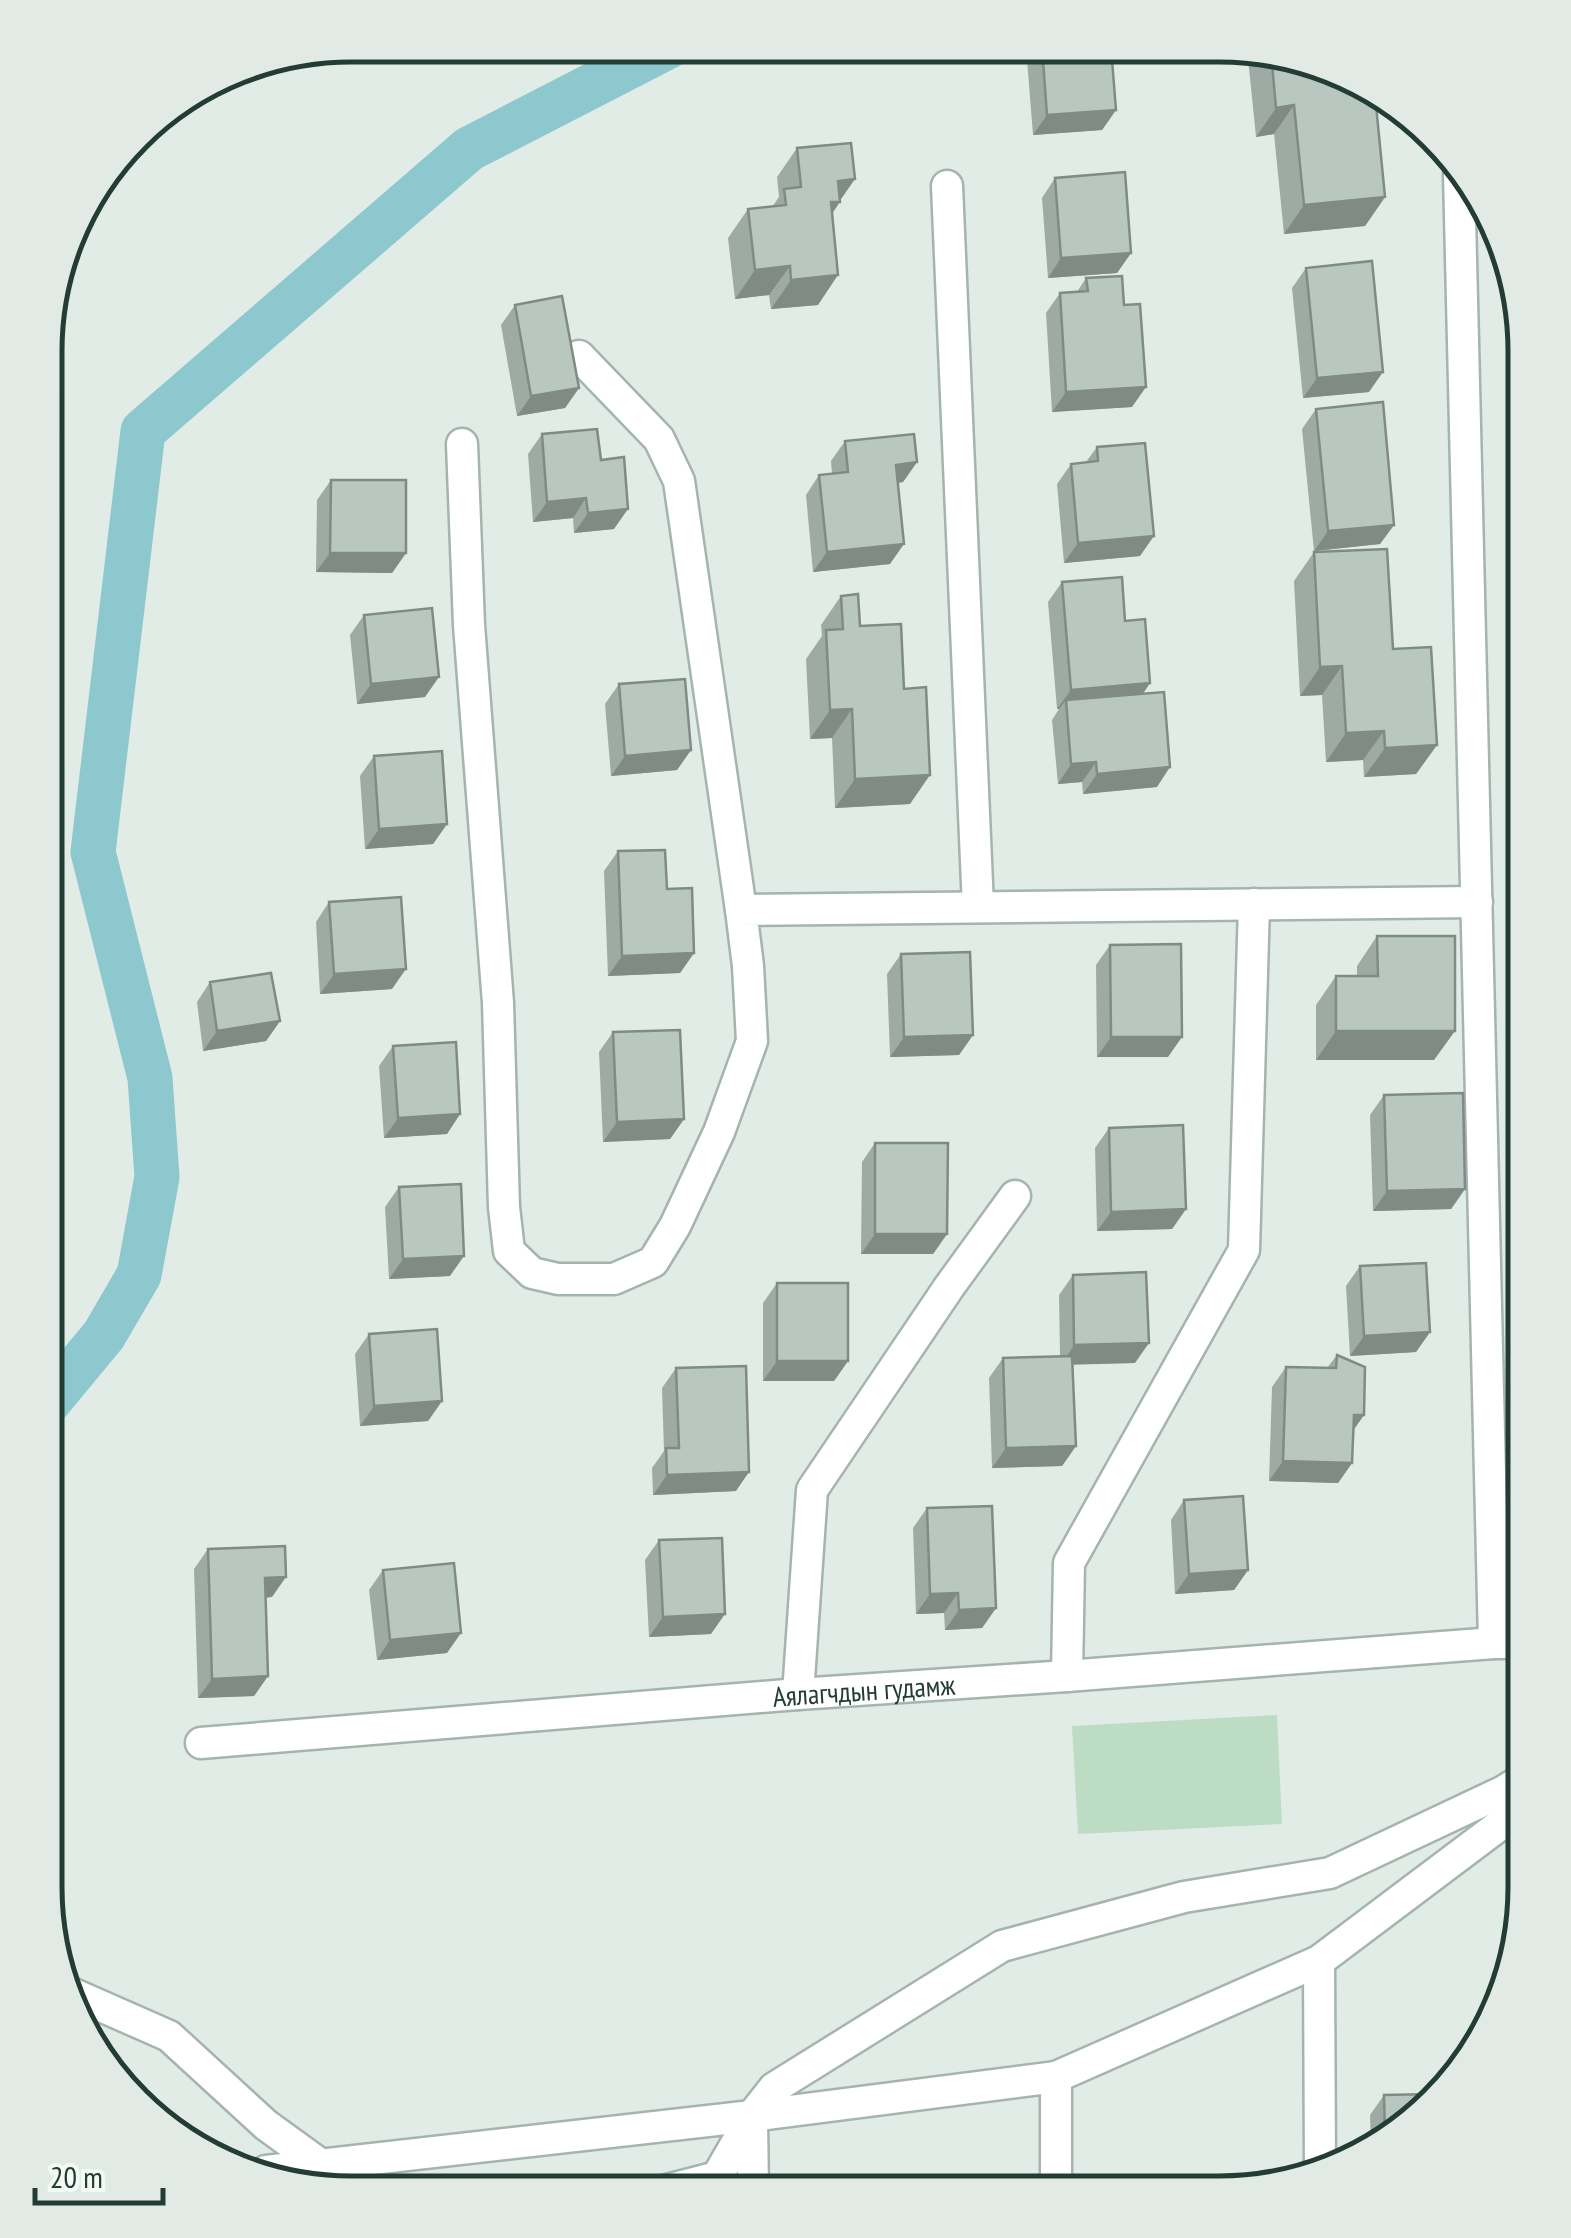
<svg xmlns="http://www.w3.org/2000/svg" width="1571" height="2238" font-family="'PT Sans Narrow',sans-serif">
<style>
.pitch{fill:#bcdcc3}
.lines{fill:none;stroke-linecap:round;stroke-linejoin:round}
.canal{stroke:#8dc8cf;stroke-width:45}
.minor-casing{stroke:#a5b4ae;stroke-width:35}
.minor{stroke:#fff;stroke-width:30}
.wall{fill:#9eaba5}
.shaded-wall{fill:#818b86}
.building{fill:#b8c7c0;stroke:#818b86;stroke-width:2.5}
.labels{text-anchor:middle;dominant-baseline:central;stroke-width:8;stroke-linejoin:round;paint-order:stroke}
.street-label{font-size:28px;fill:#233c34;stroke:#f3f9f5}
.rim{fill:none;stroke:#233c34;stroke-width:5}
</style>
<rect width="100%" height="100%" fill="#e2ece7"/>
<path class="pitch" d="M1277,1715L1282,1824L1078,1834L1072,1726Z"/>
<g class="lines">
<path class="canal" d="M46,1405L104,1335L139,1275L157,1177L150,1078L93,852L143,431L469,149L669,46"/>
<g class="minor-casing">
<g id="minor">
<path d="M1459,174L1494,1643"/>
<path d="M947,186L978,907"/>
<path d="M579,356L659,439L679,481L741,910"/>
<path d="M462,444L469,625L498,1003L504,1207L509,1251L532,1273L558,1279H614L653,1262L675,1226L719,1132L752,1041L748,966L741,910L1477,902"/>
<path d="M1067,1676L1069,1563L1244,1250L1254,904"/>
<path d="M798,1694L812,1490L949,1287L1015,1196"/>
<path id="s1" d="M201,1743L798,1694L1067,1676L1494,1643H1525"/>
<path d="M1319,1961L1320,2170"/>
<path d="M69,1992L169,2036L266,2125L357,2191"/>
<path d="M752,2120L753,2192"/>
<path d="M266,2171L752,2116L1056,2077L1319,1961L1525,1806"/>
<path d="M663,2191L717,2177L752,2116L774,2088L1002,1946L1184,1897L1330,1873L1504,1791L1525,1778"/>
<path d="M1056,2193V2077"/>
</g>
</g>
<use href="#minor" class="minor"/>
</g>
<path class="wall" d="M1026,47H1111L1116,110L1102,130L1033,135Z
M1247,48H1260L1349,84L1385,197L1365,226L1284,234L1274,134L1256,137Z
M797,148L840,200L832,214L818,305L771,309L769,295L735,299L728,238L748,209L772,207L779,197L777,177Z
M1055,178L1131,253L1117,273L1048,278L1042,198Z
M1306,268L1369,392L1303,398L1292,288Z
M1086,278L1132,407L1052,412L1046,313L1060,293L1077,292Z
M515,305L579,388L565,408L517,416L501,325Z
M1316,409L1394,525L1380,544L1314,551L1302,429Z
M542,434L601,460L614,529L574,533L573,518L533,522L528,454Z
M845,441L917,462L903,482L898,483L890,564L813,572L806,495L819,475L832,474L831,461Z
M1097,447L1140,556L1064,563L1057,484L1071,464L1086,462Z
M331,480L406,553L392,573L316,572L317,500Z
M1314,552L1393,649L1437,745L1416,774L1364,777L1363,760L1326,762L1322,695L1300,696L1294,581Z
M1062,582L1125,621L1150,683L1143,694L1157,787L1083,794L1082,782L1058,784L1052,720L1059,709H1057L1048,602Z
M841,596L860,626L910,804L835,808L832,738L810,739L806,659L822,636L821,625Z
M364,615L425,697L357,704L350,635Z
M619,684L691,750L677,770L611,776L605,704Z
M374,756L447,824L433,844L365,849L360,776Z
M618,851L694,953L680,973L608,976L604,871Z
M329,902L392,989L320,994L316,922Z
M1377,936L1434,1060H1316V1005L1336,976H1357V966Z
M1110,945L1168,1057H1097L1096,965Z
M901,954L973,1035L959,1055L890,1057L887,974Z
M210,982L280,1021L266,1041L203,1051L197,1002Z
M613,1032L684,1119L670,1139L603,1142L599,1052Z
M393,1046L460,1114L447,1134L384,1138L379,1066Z
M1384,1095L1465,1189L1451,1209L1373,1211L1370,1115Z
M1109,1128L1186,1209L1172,1229L1097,1231L1095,1148Z
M875,1143L947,1234L933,1254H861L862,1162Z
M399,1187L450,1276L389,1279L385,1207Z
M1360,1266L1430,1332L1416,1352L1350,1356L1346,1286Z
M1073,1275L1135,1363L1073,1364L1076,1446L1062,1466L992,1468L989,1378L1003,1358L1060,1356L1059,1295Z
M777,1283L848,1361L834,1381H763V1303Z
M369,1334L442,1401L428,1421L360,1426L355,1354Z
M1337,1355L1364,1415L1353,1430L1352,1463L1338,1483L1269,1481L1272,1387L1286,1367L1327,1368Z
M676,1368L736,1491L653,1495L652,1468L664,1451L662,1388Z
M1184,1500L1248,1570L1234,1590L1175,1594L1171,1520Z
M927,1508L996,1608L982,1628L945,1630L944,1613L916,1614L913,1528Z
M659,1540L711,1634L649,1637L645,1560Z
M208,1549L272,1597L266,1598L268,1676L254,1696L198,1698L194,1569Z
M383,1570L447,1653L377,1660L369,1590Z
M1432,2094L1371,2147L1370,2115L1384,2095Z"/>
<path class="shaded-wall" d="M1294,105L1274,134L1256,137L1276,108Z
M1116,110L1102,130L1033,135L1047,115Z
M855,179L839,202H840L820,231L838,181Z
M1385,197L1365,226L1284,234L1304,205Z
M1131,253L1117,273L1048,278L1061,258Z
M790,266L769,295L735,299L755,270Z
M838,275L818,305L771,309L791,280Z
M1383,372L1369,392L1303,398L1317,378Z
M1146,387L1132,407L1052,412L1066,392Z
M579,388L565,408L517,416L531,396Z
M917,462L903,482L882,485L896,465Z
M586,498L573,518L533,522L547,502Z
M628,509L614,529L574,533L588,513Z
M1394,525L1380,544L1314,551L1328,531Z
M1154,536L1140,556L1064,563L1078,543Z
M904,544L890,564L813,572L827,552Z
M330,553H406L392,573L316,572Z
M1342,666L1322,695L1300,696L1320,667Z
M439,677L425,697L357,704L371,684Z
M1150,683L1136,703L1066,700L1059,709H1057L1071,690Z
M852,709L832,738L810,739L830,710Z
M1384,731L1363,760L1326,762L1346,733Z
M1437,745L1416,774L1364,777L1385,748Z
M691,750L677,770L611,776L625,756Z
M1096,762L1082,782L1058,784L1071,764Z
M1170,767L1157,787L1083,794L1097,774Z
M930,775L910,804L835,808L855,779Z
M447,824L433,844L365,849L379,829Z
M694,953L680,973L608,976L622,956Z
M406,969L392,989L320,994L334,974Z
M280,1021L266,1041L203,1051L217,1031Z
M1336,1031H1455L1434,1060H1316Z
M973,1035L959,1055L890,1057L904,1037Z
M1111,1037H1182L1168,1057H1097Z
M460,1114L447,1134L384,1138L398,1118Z
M684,1119L670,1139L603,1142L617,1122Z
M1465,1189L1451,1209L1373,1211L1387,1191Z
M1186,1209L1172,1229L1097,1231L1111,1212Z
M875,1234H947L933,1254H861Z
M464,1256L450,1276L389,1279L403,1259Z
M1430,1332L1416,1352L1350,1356L1364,1336Z
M1149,1343L1135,1363L1061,1365L1074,1345Z
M777,1361H848L834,1381H763Z
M442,1401L428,1421L360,1426L374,1406Z
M1354,1415H1364L1350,1435Z
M1076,1446L1062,1466L992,1468L1006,1448Z
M1283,1461L1352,1463L1338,1483L1269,1481Z
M749,1472L736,1491L653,1495L667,1475Z
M1248,1570L1234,1590L1175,1594L1189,1574Z
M286,1577L272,1597L251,1598L265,1578Z
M958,1593L944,1613L916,1614L930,1594Z
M996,1608L982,1628L945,1630L959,1610Z
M725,1614L711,1634L649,1637L663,1617Z
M461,1633L447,1653L377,1660L390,1640Z
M268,1676L254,1696L198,1698L212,1679Z"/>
<path class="building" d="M1042,47H1111L1116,110L1047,115Z
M1271,52L1349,84V86H1352L1375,95L1385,197L1304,205L1294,105L1276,108Z
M851,143L855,179L838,181L840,202H831L838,275L791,280L790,266L755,270L748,209L786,205L784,189L801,187L797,148Z
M1125,172L1131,253L1061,258L1055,178Z
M1372,261L1383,372L1317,378L1306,268Z
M1122,276L1124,305L1140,304L1146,387L1066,392L1060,293L1088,291L1086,278Z
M562,296L579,388L531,396L515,305Z
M1383,402L1394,525L1328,531L1316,409Z
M597,429L601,460L624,457L628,509L588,513L586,498L547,502L542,434Z
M914,434L917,462L896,465L904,544L827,552L819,475L848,472L845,441Z
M1145,443L1154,536L1078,543L1071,464L1098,461L1097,447Z
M331,480H406V553H330Z
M1387,549L1393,649L1431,647L1437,745L1385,748L1384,731L1346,733L1342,666L1320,667L1314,552Z
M1122,577L1125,621L1145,619L1150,683L1071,690L1062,582Z
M858,594L860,626L901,624L904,689L926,687L930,775L855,779L852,709L830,710L826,630L843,629L841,596Z
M432,608L439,677L371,684L364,615Z
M685,679L691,750L625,756L619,684Z
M1164,692L1170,767L1097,774L1096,762L1071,764L1066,700Z
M442,751L447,824L379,829L374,756Z
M665,850L667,889L692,888L694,953L622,956L618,851Z
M401,897L406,969L334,974L329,902Z
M1377,936H1455V1031H1336V976H1378Z
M1181,944L1182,1037H1111L1110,945Z
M970,952L973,1035L904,1037L901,954Z
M271,973L280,1021L217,1031L210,982Z
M680,1030L684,1119L617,1122L613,1032Z
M456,1042L460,1114L398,1118L393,1046Z
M1463,1093L1465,1189L1387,1191L1384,1095Z
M1183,1125L1186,1209L1111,1212L1109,1128Z
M875,1143H948L947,1234H875Z
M461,1184L464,1256L403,1259L399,1187Z
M1426,1263L1430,1332L1364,1336L1360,1266Z
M1146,1272L1149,1343L1074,1345L1073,1275Z
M777,1283H848V1361H777Z
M437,1329L442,1401L374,1406L369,1334Z
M1337,1355L1365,1367L1364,1415H1354L1352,1463L1283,1461L1286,1367L1336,1368Z
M1072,1356L1076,1446L1006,1448L1003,1358Z
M746,1366L749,1472L667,1475L666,1448H679L676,1368Z
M1243,1496L1248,1570L1189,1574L1184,1500Z
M992,1506L996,1608L959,1610L958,1593L930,1594L927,1508Z
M722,1538L725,1614L663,1617L659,1540Z
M285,1546L286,1577L265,1578L268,1676L212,1679L208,1549Z
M454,1563L461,1633L390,1640L383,1570Z
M1432,2094L1385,2135L1384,2095Z"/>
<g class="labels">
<g class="street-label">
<text stroke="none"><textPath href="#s1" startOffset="665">Аялагчдын гудамж</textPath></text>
</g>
</g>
<path d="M0 0H1571V2238H0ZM351 62H1219A289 289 0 0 1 1508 351V1887A289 289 0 0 1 1219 2176H351A289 289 0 0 1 62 1887V351A289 289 0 0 1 351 62Z" fill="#e2eae6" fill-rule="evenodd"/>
<path class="rim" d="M351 62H1219A289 289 0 0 1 1508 351V1887A289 289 0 0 1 1219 2176H351A289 289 0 0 1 62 1887V351A289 289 0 0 1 351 62Z"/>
<path d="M35 2188v15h128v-15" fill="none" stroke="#233c34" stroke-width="5"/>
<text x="50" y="2188" font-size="30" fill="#233c34" stroke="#f3f9f5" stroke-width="8" paint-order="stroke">20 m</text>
</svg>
